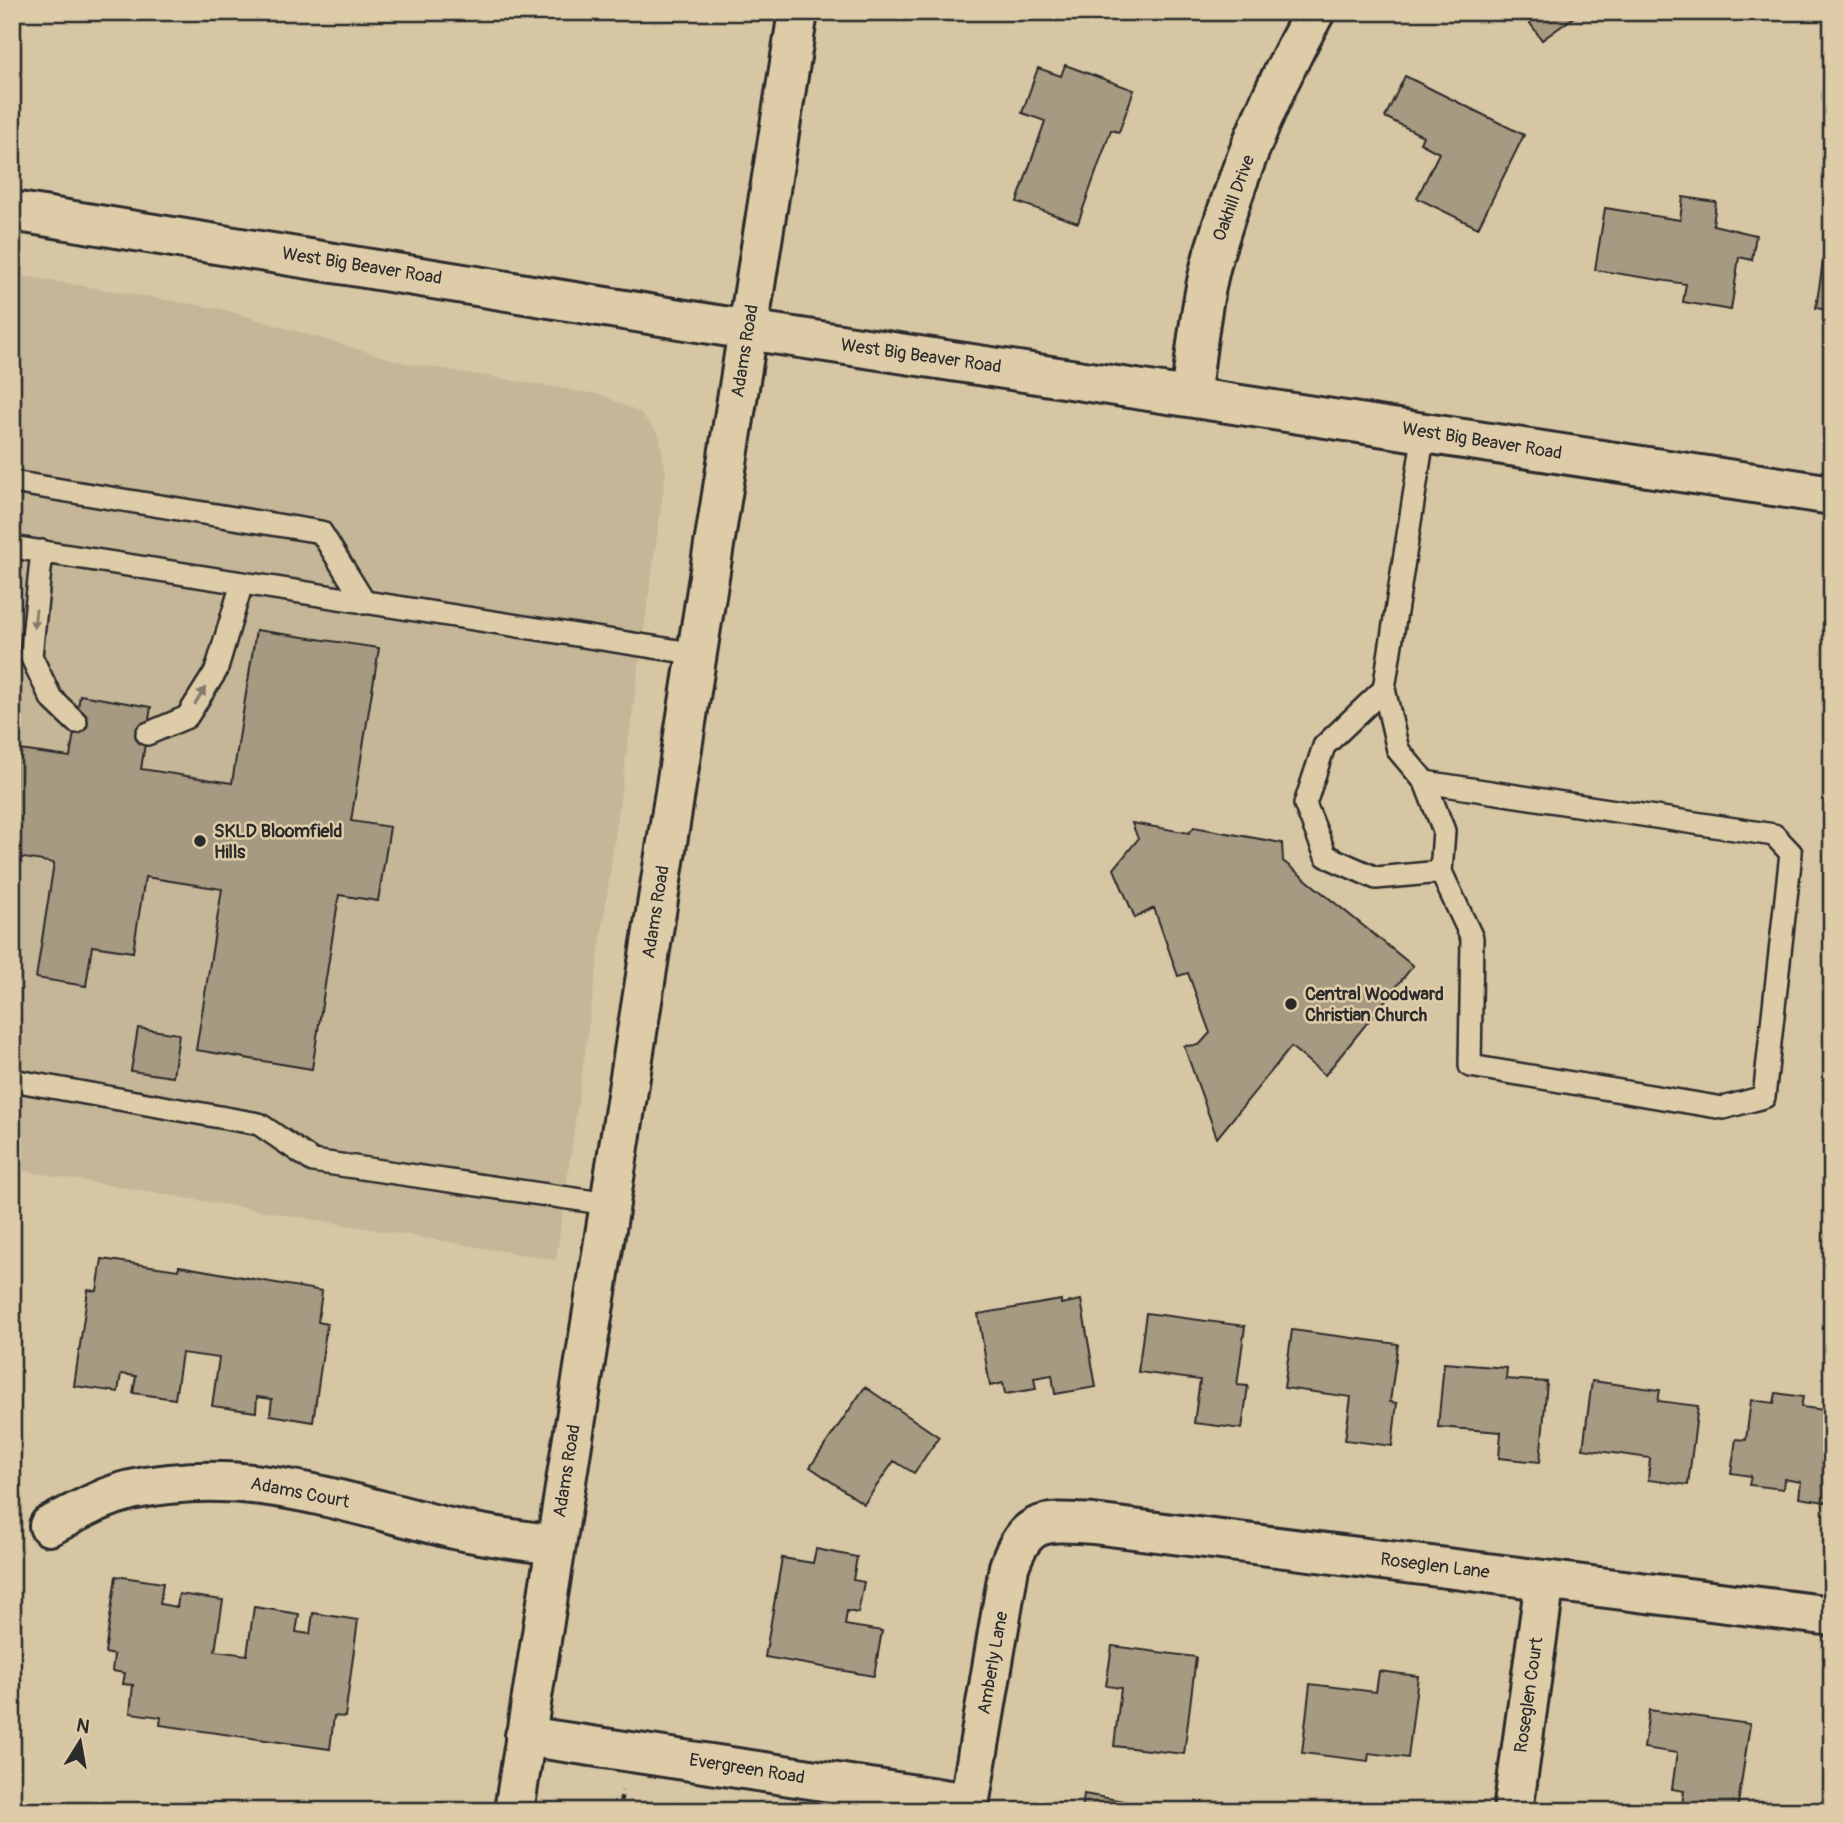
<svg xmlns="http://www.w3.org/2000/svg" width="1844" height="1823" font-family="Pangolin,sans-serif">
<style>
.built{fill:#c6b698}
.building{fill:#a79a82;stroke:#2b2b2b;stroke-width:2}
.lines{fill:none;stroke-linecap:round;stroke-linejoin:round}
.service-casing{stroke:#2b2b2b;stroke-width:26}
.minor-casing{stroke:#2b2b2b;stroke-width:44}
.tertiary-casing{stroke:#2b2b2b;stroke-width:44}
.secondary-casing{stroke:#2b2b2b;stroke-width:44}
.primary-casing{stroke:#2b2b2b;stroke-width:44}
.path{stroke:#2b2b2b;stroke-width:4.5;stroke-dasharray:5 5;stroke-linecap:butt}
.service{stroke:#decca9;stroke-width:21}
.minor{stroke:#decca9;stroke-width:38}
.tertiary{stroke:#decca9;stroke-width:38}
.secondary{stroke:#decca9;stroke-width:38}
.primary{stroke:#decca9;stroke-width:38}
.oneway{fill:#847c6a}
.poi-dot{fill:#2b2b2b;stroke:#decca9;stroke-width:2.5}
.labels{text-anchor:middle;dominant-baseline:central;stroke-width:5;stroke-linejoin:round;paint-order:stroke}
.street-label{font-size:18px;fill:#2b2b2b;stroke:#decca9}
.poi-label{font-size:18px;font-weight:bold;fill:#2b2b2b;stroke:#decca9;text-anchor:start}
</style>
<rect width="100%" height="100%" fill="#d7c6a4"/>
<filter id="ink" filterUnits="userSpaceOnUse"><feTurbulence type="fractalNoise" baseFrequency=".0143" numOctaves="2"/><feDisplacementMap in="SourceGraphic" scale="14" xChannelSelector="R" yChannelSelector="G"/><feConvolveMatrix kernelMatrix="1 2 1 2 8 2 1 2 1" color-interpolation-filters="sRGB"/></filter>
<g filter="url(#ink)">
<path class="built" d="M12,274L221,309L405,363L602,395L641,413L659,435L666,472L556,1260L12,1169Z"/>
<path class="building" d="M1522,12H1581L1542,40Z
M1065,65L1134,90L1119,132L1111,130L1078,223L1017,202L1045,121L1022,113L1038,68L1061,76Z
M1405,76L1524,135L1478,228L1417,198L1439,153L1420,143L1423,136L1385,117Z
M1683,197L1716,202L1713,225L1756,235L1752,260L1739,257L1731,310L1683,302L1686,284L1595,270L1605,208L1680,220Z
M1826,242L1832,243V311L1816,308Z
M256,630L379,648L351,821L390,827L378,901L339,895L312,1069L196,1050L222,889L145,877L133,952L92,946L86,986L36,978L54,863L12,856V749L70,757L80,695L151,707L141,769L232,783Z
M1132,823L1189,833L1194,827L1282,843L1283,861L1413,966L1325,1075L1291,1047L1217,1138L1184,1046L1199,1045L1210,1033L1188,973L1178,976L1154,908L1135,918L1114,869L1138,839Z
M138,1028L179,1034L173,1077L131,1071Z
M102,1259L178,1270L179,1266L322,1291L318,1322L327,1324L313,1422L270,1415L272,1399L257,1397L256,1412L212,1406L219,1358L182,1353L175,1399L133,1393L136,1376L121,1374L118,1392L74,1386L88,1290L97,1291Z
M1061,1300V1304L1081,1300L1096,1387L1055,1394L1052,1375L1034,1378L1036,1389L1005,1394L1003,1383L990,1386L978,1314Z
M1146,1313L1245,1326L1237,1385L1248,1386L1242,1429L1194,1423L1200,1380L1138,1372Z
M1292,1330L1398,1344L1390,1402L1397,1403L1392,1446L1345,1440L1351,1397L1284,1388Z
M1444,1363L1507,1368L1506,1379L1547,1382L1540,1462L1499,1458L1501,1432L1438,1427Z
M1592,1381L1660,1390L1658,1401L1698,1406L1688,1485L1648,1480L1650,1458L1583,1449Z
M865,1387L939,1437L914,1473L894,1461L864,1504L810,1467Z
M1776,1393L1803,1397L1801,1407L1832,1411V1503L1799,1498L1801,1482L1784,1479L1783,1489L1749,1485L1751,1476L1731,1473L1736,1439L1746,1440L1751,1400L1774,1403Z
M816,1549L857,1557L853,1580L864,1582L858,1613L847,1611L845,1625L882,1631L874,1676L765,1657L782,1558L813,1563Z
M116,1576L163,1583L160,1604L177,1607L179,1594L223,1600L215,1651L247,1655L254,1607L299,1614L296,1632L310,1634L313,1613L358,1620L345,1717L334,1716L330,1749L160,1725L161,1717L130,1713L133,1685L123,1684L125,1673L112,1671L114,1655L105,1653Z
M1112,1646L1196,1657L1184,1754L1114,1746L1121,1688L1106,1686Z
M1379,1671L1418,1676L1408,1758L1369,1753L1368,1761L1302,1753L1310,1684L1376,1692Z
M1649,1710L1750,1724L1737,1811H1681L1684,1791L1672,1789L1677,1753L1644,1748Z
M1084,1794L1173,1810L1172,1811H1082Z"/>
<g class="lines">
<g class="service-casing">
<path id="service" d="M1424,432L1384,689L1398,750L1425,782L1774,835L1791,853L1764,1097L1723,1108L1470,1066L1472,938L1441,872L1444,831L1425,782
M12,482L321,532L365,603
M12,547L698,654
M42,551L31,656L51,698L76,722
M1384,689L1324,746L1305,804L1326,856L1376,878L1441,872
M147,734L187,717L216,671L242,583
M12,1080L259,1124L313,1161L609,1204"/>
</g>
<g class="minor-casing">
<path id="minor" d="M1190,396C1197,349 1201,299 1214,253C1239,170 1272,88 1315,12
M49,1526C75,1513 102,1497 131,1490C248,1465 339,1502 450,1528C484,1536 520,1540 555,1545
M525,1736L969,1803
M968,1811L1009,1567C1026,1517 1046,1521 1093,1524L1832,1616
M1513,1811L1545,1580"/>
</g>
<g class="tertiary-casing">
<path id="tertiary" d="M748,330L798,12"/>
</g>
<g class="secondary-casing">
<path id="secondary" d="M514,1811L748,330"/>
</g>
<g class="primary-casing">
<path id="primary" d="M12,211L748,330L1832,495"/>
</g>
<path class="path" d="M619,1811L622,1791"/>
<use href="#service" class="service"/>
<use href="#minor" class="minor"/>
<use href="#tertiary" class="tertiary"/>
<use href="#secondary" class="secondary"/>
<use href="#primary" class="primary"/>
</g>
<defs><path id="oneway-solid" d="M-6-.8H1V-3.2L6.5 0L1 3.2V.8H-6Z" transform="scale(1.75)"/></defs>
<g class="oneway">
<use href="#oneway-solid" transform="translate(35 619) rotate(96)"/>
<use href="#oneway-solid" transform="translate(200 696) rotate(-58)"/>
</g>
</g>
<g class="poi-dot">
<circle cx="200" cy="841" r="7"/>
<circle cx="1291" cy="1004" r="7"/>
</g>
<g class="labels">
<g class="street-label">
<text transform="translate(1234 198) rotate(-70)">Oakhill Drive</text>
<text transform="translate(362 266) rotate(9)">West Big Beaver Road</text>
<text transform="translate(745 351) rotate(-81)">Adams Road</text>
<text transform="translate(921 356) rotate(8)">West Big Beaver Road</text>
<text transform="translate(1482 441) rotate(9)">West Big Beaver Road</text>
<text transform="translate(656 912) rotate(-81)">Adams Road</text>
<text transform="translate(567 1471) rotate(-81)">Adams Road</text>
<text transform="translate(300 1493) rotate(11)">Adams Court</text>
<text transform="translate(1435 1566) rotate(7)">Roseglen Lane</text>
<text transform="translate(993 1663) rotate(-80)">Amberly Lane</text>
<text transform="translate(1529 1695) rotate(-82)">Roseglen Court</text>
<text transform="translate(747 1769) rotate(9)">Evergreen Road</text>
</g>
<g class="poi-label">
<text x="214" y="831">SKLD Bloomfield<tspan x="214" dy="21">Hills</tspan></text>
<text x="1305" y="994">Central Woodward<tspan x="1305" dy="21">Christian Church</tspan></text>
</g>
</g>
<rect width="1844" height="1823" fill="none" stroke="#decca9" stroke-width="42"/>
<rect x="21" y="21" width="1802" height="1781" fill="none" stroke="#2b2b2b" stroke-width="2.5" filter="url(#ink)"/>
<g transform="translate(80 1742) rotate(11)" stroke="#decca9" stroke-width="5" paint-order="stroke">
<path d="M0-5L12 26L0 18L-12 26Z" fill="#2b2b2b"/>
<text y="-10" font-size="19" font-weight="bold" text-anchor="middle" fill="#2b2b2b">N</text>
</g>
</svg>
